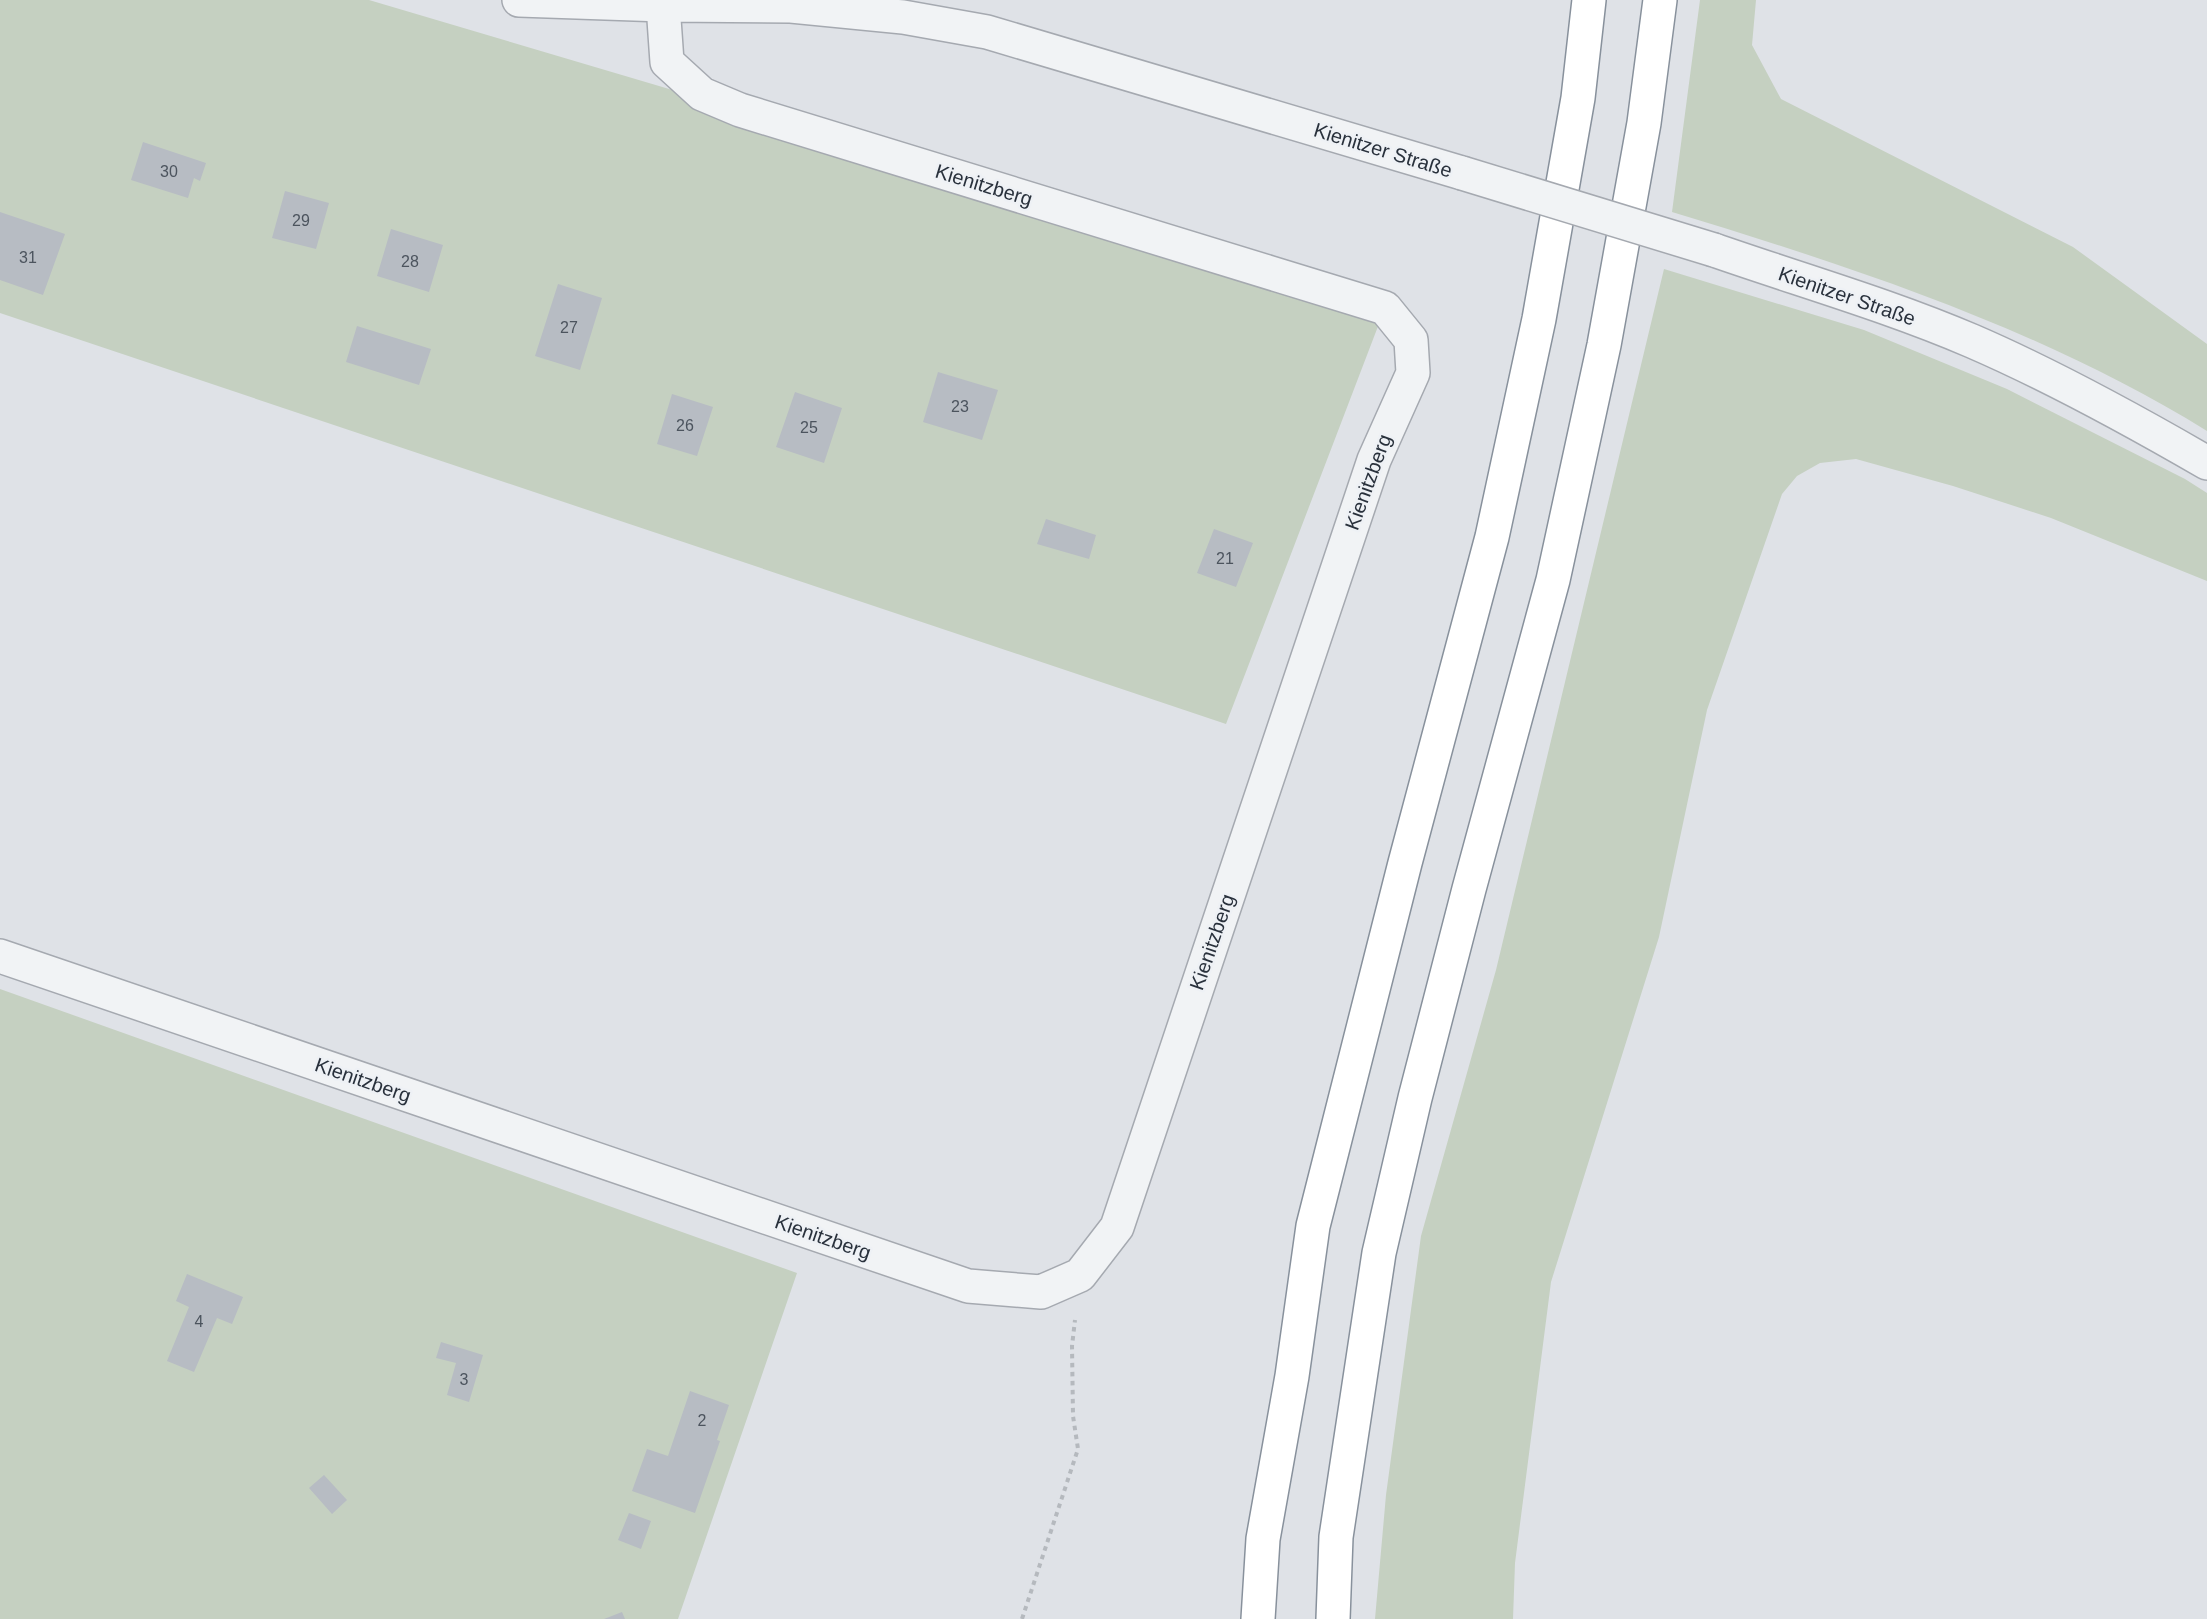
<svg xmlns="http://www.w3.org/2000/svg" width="2207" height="1619" font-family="Helvetica,sans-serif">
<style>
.green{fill:#c5d0c1}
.building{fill:#b7bcc3}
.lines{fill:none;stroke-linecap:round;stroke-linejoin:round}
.minor-casing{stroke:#a5a9b0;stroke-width:36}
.trunk-casing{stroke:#88919c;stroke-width:36}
.path{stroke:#b5b9be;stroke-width:4;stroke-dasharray:4.5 4.5;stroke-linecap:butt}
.minor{stroke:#f1f3f5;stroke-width:33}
.trunk{stroke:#fff;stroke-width:33}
.minor-bridge-casing{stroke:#a5a9b0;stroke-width:36;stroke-linecap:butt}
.minor-bridge{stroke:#f1f3f5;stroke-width:33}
.labels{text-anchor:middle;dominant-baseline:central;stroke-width:5;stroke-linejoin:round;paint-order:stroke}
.number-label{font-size:16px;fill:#4c545e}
.street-label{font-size:20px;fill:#29313c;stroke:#eef1f5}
</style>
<rect width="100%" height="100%" fill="#dfe2e7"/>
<path class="green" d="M0,0H369L740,110L1385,308L1226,724L0,313Z
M1700,0H1756L1752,45L1781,99L2073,247L2207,344V431C2042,329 1856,268 1672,212Z
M1664,269L1864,330L2007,389L2185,479L2207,493V581L2051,518L1953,486L1856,459L1820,463L1797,476L1782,494L1707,710L1659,937L1551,1282L1515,1563L1513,1619H1375L1386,1495L1421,1236L1496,970Z
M0,989L797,1273L678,1619H0Z"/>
<path class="building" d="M143,142L206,163L200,181L194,178L188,198L131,180Z
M285,191L329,203L316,249L272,238Z
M0,212L65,234L43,295L0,280Z
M391,229L443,245L429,292L377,276Z
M558,284L602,298L580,370L535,356Z
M357,326L431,349L419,385L346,362Z
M938,372L998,390L982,440L923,422Z
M795,392L842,408L824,463L776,447Z
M672,394L713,407L697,456L657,444Z
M1046,519L1096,535L1089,559L1037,544Z
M1214,529L1253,543L1236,587L1197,573Z
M187,1274L243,1297L232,1324L217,1318L194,1372L167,1361L189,1307L176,1301Z
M441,1342L483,1355L469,1402L447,1395L456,1363L436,1358Z
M690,1391L729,1405L717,1440L720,1441L695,1513L632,1491L647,1449L668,1456Z
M324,1475L347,1500L332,1514L309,1488Z
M629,1513L651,1521L641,1549L618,1540Z
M622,1612L625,1619H604Z"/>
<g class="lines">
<g class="minor-casing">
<path id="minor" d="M519,0L663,5L791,6L903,17L987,32L1462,173
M1714,250C1800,280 1888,305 1972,341C2053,376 2131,419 2207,463
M0,956L968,1286L1041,1292L1080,1275L1117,1227L1374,460L1413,373L1411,340L1385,308L740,110L702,94L667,62L663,5"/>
</g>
<g class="trunk-casing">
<path id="trunk" d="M1258,1619L1263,1539L1292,1376L1313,1226L1405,863L1492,537L1539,319L1578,98L1589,0
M1333,1619L1336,1537L1379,1253L1415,1098L1469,889L1553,580L1604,345L1644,123L1660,0"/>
</g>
<path class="path" d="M1022,1619L1078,1449L1073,1416L1072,1346L1075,1320"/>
<use href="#minor" class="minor"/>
<use href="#trunk" class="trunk"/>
<g class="minor-bridge-casing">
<path id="minor-bridge" d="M1462,173L1714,250"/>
</g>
<use href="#minor-bridge" class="minor-bridge"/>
</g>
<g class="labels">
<g class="number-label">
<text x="169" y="171">30</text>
<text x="301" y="220">29</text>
<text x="28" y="257">31</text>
<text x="410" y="261">28</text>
<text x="569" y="327">27</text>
<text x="960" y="406">23</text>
<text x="685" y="425">26</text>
<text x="809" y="427">25</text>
<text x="1225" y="558">21</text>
<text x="199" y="1321">4</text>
<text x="464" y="1379">3</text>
<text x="702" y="1420">2</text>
</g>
<g class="street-label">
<text transform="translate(1383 150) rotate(17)">Kienitzer Straße</text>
<text transform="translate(984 185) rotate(17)">Kienitzberg</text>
<text transform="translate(1847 296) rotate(19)">Kienitzer Straße</text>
<text transform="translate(1368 482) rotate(-70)">Kienitzberg</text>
<text transform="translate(1212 942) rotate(-71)">Kienitzberg</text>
<text transform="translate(363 1080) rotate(19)">Kienitzberg</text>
<text transform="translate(823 1237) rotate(19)">Kienitzberg</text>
</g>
</g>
</svg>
